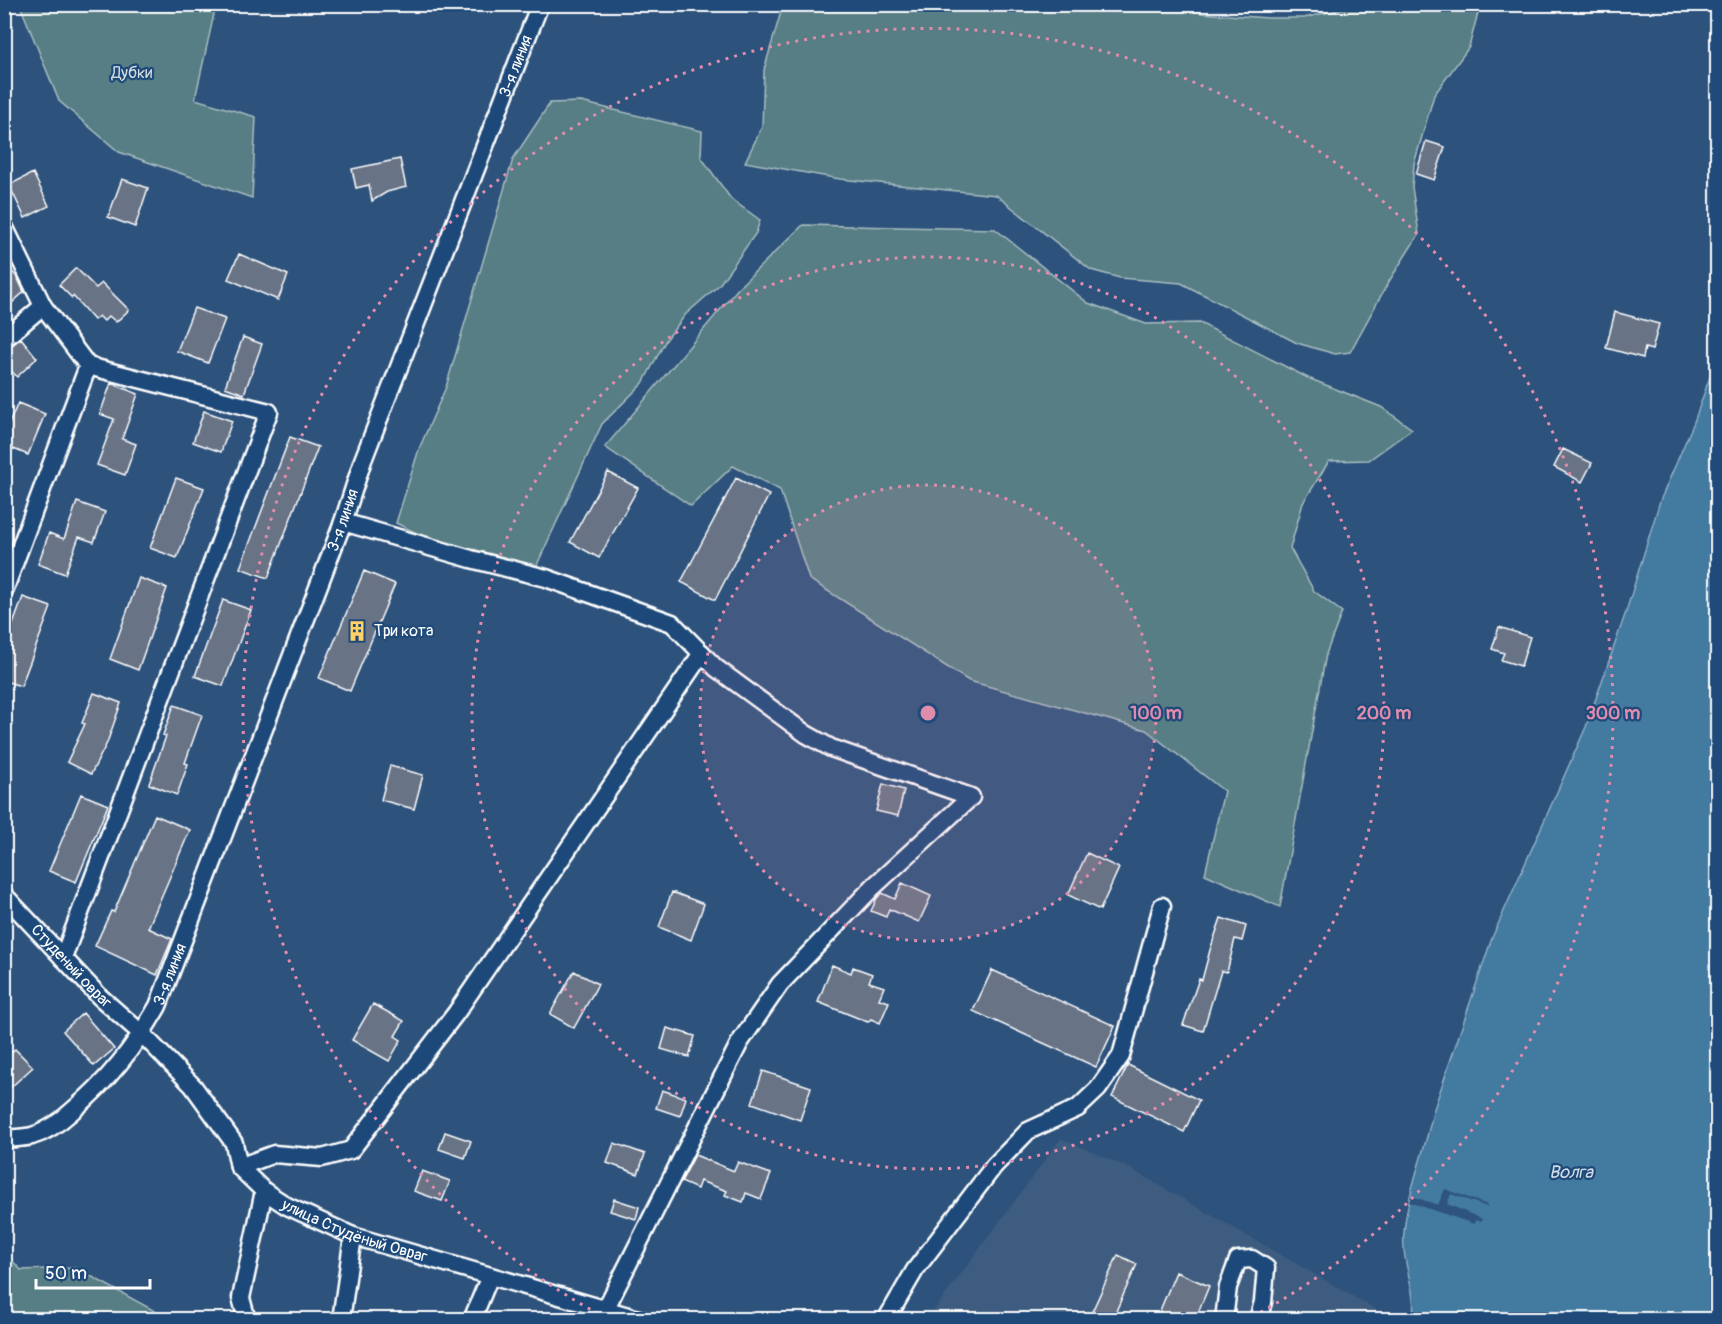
<svg xmlns="http://www.w3.org/2000/svg" width="1722" height="1324" font-family="Pangolin,sans-serif">
<style>
.built{fill:#3e5c7f}
.green{fill:#567e84;stroke:#aabec2;stroke-width:1.5}
.water{fill:#437aa0;stroke:#8eafc6;stroke-width:1.5}
.pier{fill:#2d527c}
.building{fill:#677386;stroke:#fff;stroke-width:1.5}
.lines{fill:none;stroke-linecap:round;stroke-linejoin:round}
.minor-casing{stroke:#fff;stroke-width:21}
.minor{stroke:#1f4a7a;stroke-width:16}
.ring{fill:none;stroke:#e08cad;stroke-width:3;stroke-dasharray:3 6}
.labels{text-anchor:middle;dominant-baseline:central;stroke-width:4.5;stroke-linejoin:round;paint-order:stroke}
.street-label{font-size:16px;fill:#fff;stroke:#1f4a7a}
.park-label{font-size:16px;fill:#d5dfe0;stroke:#1f4a7a}
.poi-label{font-size:16px;fill:#fff;stroke:#1f4a7a;text-anchor:start}
.water-label{font-size:18px;font-style:italic;fill:#d0dee7;stroke:#1f4a7a}
.centre{fill:#e08cad;stroke:#1f4a7a;stroke-width:3}
.ring-label{font-size:18px;text-anchor:middle;font-weight:bold;fill:#e08cad;stroke:#1f4a7a;stroke-width:4.5;stroke-linejoin:round;paint-order:stroke}
</style>
<rect width="100%" height="100%" fill="#2d527c"/>
<filter id="ink" filterUnits="userSpaceOnUse"><feTurbulence type="fractalNoise" baseFrequency=".0167" numOctaves="2"/><feDisplacementMap in="SourceGraphic" scale="12" xChannelSelector="R" yChannelSelector="G"/><feConvolveMatrix kernelMatrix="1 2 1 2 8 2 1 2 1" color-interpolation-filters="sRGB"/></filter>
<g filter="url(#ink)">
<path class="built" d="M1061,1138L1129,1168L1393,1319L927,1320Z"/>
<path class="green" d="M1183,4L1201,13L1268,18H1304L1346,8L1350,5H1480L1469,47L1434,95L1414,164L1412,187L1419,234L1388,283L1350,352L1335,354L1297,343L1181,283L1120,278L1091,270L996,195L840,179L745,162L762,127L764,70L783,5Z
M20,5H216L195,99L256,117L252,198L119,152L59,101Z
M581,102L702,131L701,157L731,199L760,220L756,233L719,285L686,314L666,340L643,383L602,424L536,567L484,558L427,538L396,523L419,449L446,387L513,159L550,103Z
M803,225L995,229L1088,303L1146,324L1200,323L1308,378L1381,407L1412,429L1369,460L1329,461L1303,503L1290,548L1314,591L1342,612L1326,654L1280,907L1205,874L1224,791L1146,730L969,681L809,579L780,490L733,466L691,506L605,447L740,286Z
M5,1253L21,1270L76,1268L164,1316L167,1319H5Z"/>
<path class="water" d="M1717,357V1319L1413,1320C1417,1290 1401,1263 1404,1233C1407,1192 1425,1152 1433,1112L1492,938L1586,727L1626,612L1660,501L1694,422Z"/>
<path class="pier" d="M1445,1189L1487,1205V1207L1451,1194L1447,1204L1482,1219L1481,1222L1475,1220L1474,1224L1409,1202L1411,1196L1438,1205Z"/>
<path class="building" d="M1426,141L1445,147L1434,180L1416,174Z
M400,159L406,187L387,192L372,201L369,185L356,188L352,169Z
M33,173L49,206L25,218L9,185Z
M122,179L148,188L135,227L108,217Z
M239,254L288,275L278,300L228,279Z
M4,263L17,277L24,292L4,310Z
M76,268L96,288L102,283L129,310L116,322L109,316L104,321L99,316L94,320L73,296L72,298L59,285Z
M194,308L225,319L208,363L177,351Z
M1615,312L1659,324L1652,350L1645,348L1643,358L1606,348Z
M243,337L262,344L244,394L225,387Z
M21,338L37,358L17,377L4,363V352Z
M111,383L138,394L122,439L136,444L125,475L97,465L114,419L100,414Z
M18,403L45,414L28,455L4,445V435Z
M204,411L232,421L221,452L193,442Z
M290,437L318,447L268,578L240,568Z
M1563,449L1592,463L1582,482L1554,467Z
M608,472L638,488L599,558L570,542Z
M176,478L204,488L177,558L150,548Z
M736,478L769,495L715,600L681,582Z
M77,502L105,512L94,542L79,537L65,574L38,564L49,533L64,539Z
M364,571L395,584L350,691L319,678Z
M139,578L167,588L138,670L110,659Z
M23,597L51,607L21,686L4,681V649Z
M223,600L251,610L223,686L195,676Z
M1499,627L1530,637L1521,666L1501,660L1504,653L1492,649Z
M94,693L121,703L107,743L91,774L67,762L85,724L82,723Z
M174,705L202,715L185,763L188,764L177,795L149,784L166,736L163,735Z
M390,766L423,775L414,809L381,800Z
M883,784L904,790L898,816L876,811Z
M81,794L108,805L76,882L49,871Z
M155,815L190,830L148,928L172,939L157,975L95,946L111,911L114,912Z
M1087,853L1119,868L1100,910L1068,895Z
M902,883L931,896L919,922L889,909L886,917L871,911L877,898L882,893L895,899Z
M672,892L704,904L691,940L659,927Z
M1221,918L1246,926L1242,941L1235,939L1227,972L1221,971L1203,1031L1183,1025L1199,979L1202,980L1210,950Z
M832,965L851,973L853,967L872,974L869,982L884,987L879,999L889,1002L880,1023L871,1019L868,1022L818,1002Z
M992,970L1115,1026L1096,1067L973,1011Z
M574,971L598,984L574,1028L550,1014Z
M373,1004L404,1021L395,1036L401,1040L389,1061L352,1040Z
M83,1013L114,1049L94,1066L63,1031Z
M667,1028L695,1036L689,1057L661,1049Z
M15,1049L33,1067L10,1088L4,1082V1059Z
M1128,1065L1199,1100L1184,1132L1112,1097Z
M763,1071L811,1087L800,1120L752,1103Z
M662,1090L686,1098L680,1116L656,1108Z
M445,1132L471,1141L465,1158L439,1149Z
M614,1143L645,1154L638,1174L607,1163Z
M695,1155L734,1171L738,1162L771,1174L761,1199L746,1193L743,1202L725,1195L727,1191L700,1181L697,1189L681,1182Z
M422,1171L450,1181L442,1201L414,1191Z
M614,1199L639,1207L636,1219L610,1211Z
M1118,1255L1137,1264L1112,1320H1097L1090,1316Z
M1176,1272L1209,1286L1195,1320H1156Z"/>
<g class="lines">
<g class="minor-casing">
<g id="minor">
<path d="M4,226L43,306L88,366L269,412L63,958"/>
<path d="M4,339L43,306"/>
<path d="M343,522L471,559L546,578L672,623L716,668L806,734L831,748L971,797L873,887L780,984L740,1042L606,1308"/>
<path d="M4,591L88,366"/>
<path id="s1" d="M4,895L100,997L142,1034L193,1086L234,1143L239,1167L264,1191L287,1206L353,1236L642,1320"/>
<path id="s2" d="M4,1139C13,1138 24,1138 32,1136C46,1132 60,1122 71,1112C108,1081 134,1048 158,1006L343,522L363,460L540,4"/>
<path d="M239,1167L274,1154L322,1158L351,1150L456,1013L702,653"/>
<path d="M247,1320L241,1298L264,1191"/>
<path d="M341,1320L353,1236"/>
<path d="M472,1320L490,1276"/>
<path d="M886,1320L915,1270L994,1166L1028,1131L1078,1108L1098,1089L1121,1056L1162,906"/>
<path d="M1224,1320L1228,1287L1238,1260L1252,1259L1266,1268L1263,1302L1258,1320"/>
</g>
</g>
<use href="#minor" class="minor"/>
</g>
</g>
<circle cx="928" cy="713" r="228" fill="#e08cad" fill-opacity=".12"/>
<g class="ring">
<circle cx="928" cy="713" r="228"/>
<circle cx="928" cy="713" r="456"/>
<path d="M606 1318A685 685 0 1 1 1250 1318"/>
</g>
<defs>
<g id="building-bare" transform="scale(1.62)"><path d="M-4-6H4V6H1V3H-1V6H-4ZM-2.5-4.3h1.7v1.8h-1.7ZM.8-4.3h1.7v1.8H.8ZM-2.5-1h1.7V.8h-1.7ZM.8-1h1.7V.8H.8Z" fill="#ffd166" stroke="#1f4a7a" stroke-width="2.5" paint-order="stroke"/></g>
</defs>
<g fill-rule="evenodd">
<use href="#building-bare" x="357" y="631"/>
</g>
<g class="labels">
<g class="street-label">
<text stroke="none"><textPath href="#s2" startOffset="1218">3-я линия</textPath></text>
<text stroke="none"><textPath href="#s2" startOffset="732">3-я линия</textPath></text>
<text stroke="none"><textPath href="#s1" startOffset="98">Студеный овраг</textPath></text>
<text stroke="none"><textPath href="#s2" startOffset="246">3-я линия</textPath></text>
<text stroke="none"><textPath href="#s1" startOffset="498">улица Студёный Овраг</textPath></text>
</g>
<g class="park-label">
<text x="132" y="73">Дубки</text>
</g>
<g class="poi-label">
<text x="374" y="631">Три кота</text>
</g>
<g class="water-label">
<text x="1571" y="1172">Волга</text>
</g>
</g>
<circle cx="928" cy="713" r="9" class="centre"/>
<g class="ring-label">
<text x="1156" y="719">100 m</text>
<text x="1384" y="719">200 m</text>
<text x="1613" y="719">300 m</text>
</g>
<rect width="1722" height="1324" fill="none" stroke="#1f4a7a" stroke-width="24"/>
<rect x="12" y="12" width="1698" height="1300" fill="none" stroke="#fff" stroke-width="2" filter="url(#ink)"/>
<path d="M36 1279v9h114v-9" fill="none" stroke="#ffffff" stroke-width="3"/>
<text x="45" y="1279" font-size="18" fill="#ffffff" stroke="#1f4a7a" stroke-width="4.5" paint-order="stroke">50 m</text>
</svg>
